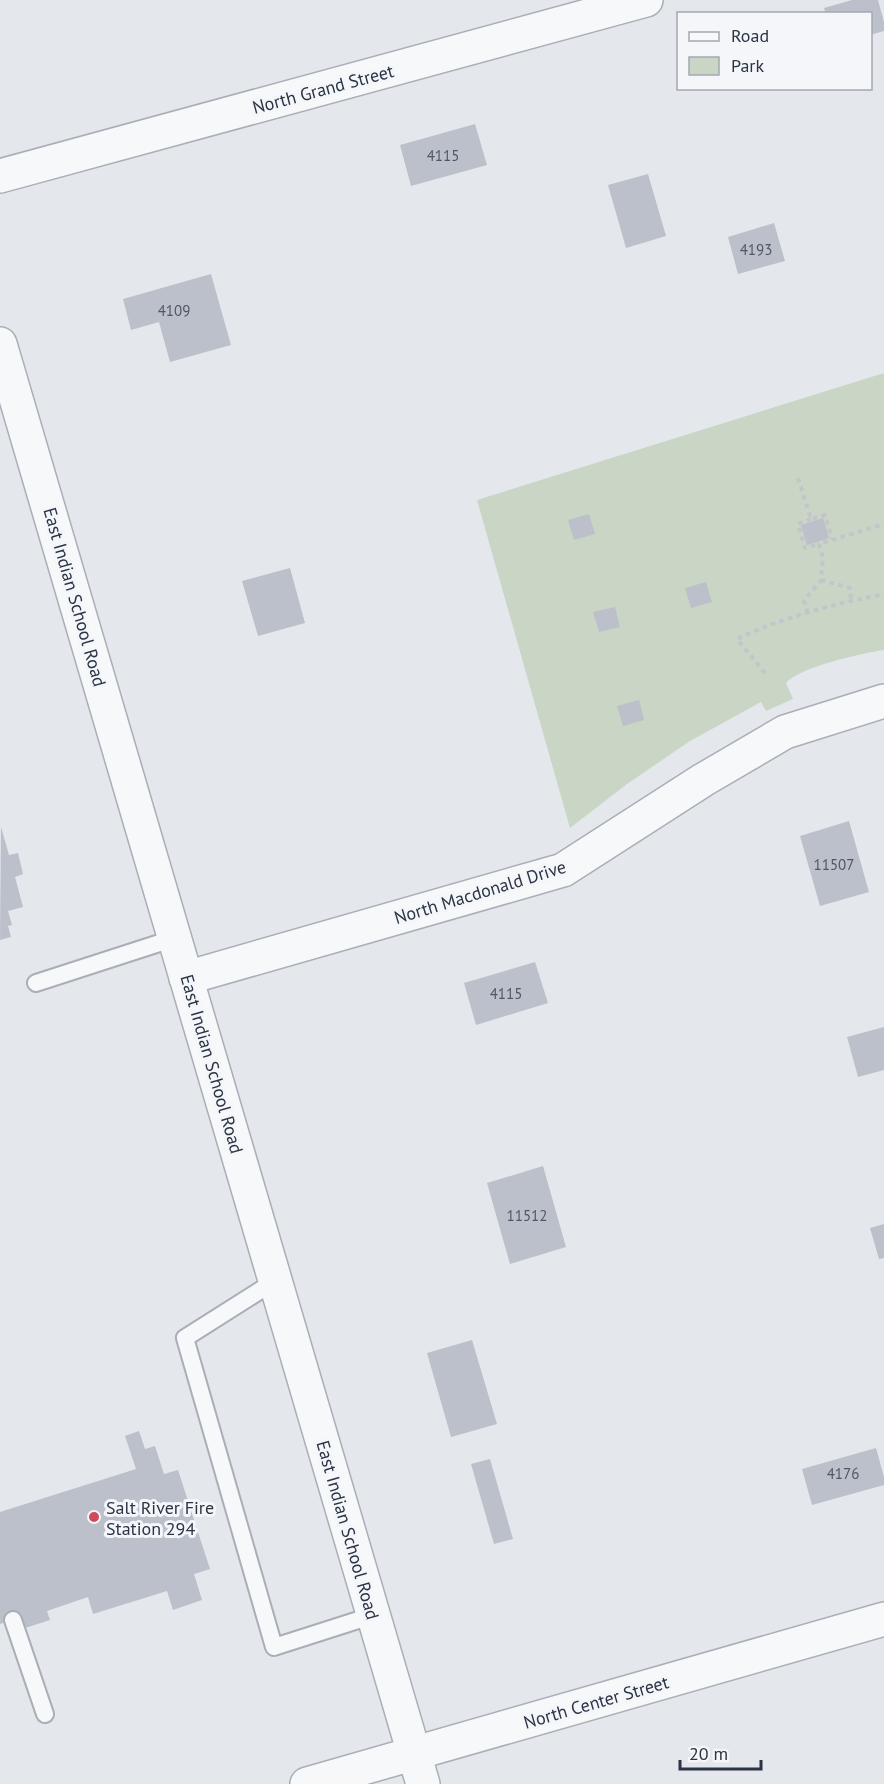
<svg xmlns="http://www.w3.org/2000/svg" width="884" height="1784" font-family="'PT Sans',sans-serif">
<style>
.green{fill:#c9d6c5}
.building{fill:#bbc0ca}
.lines{fill:none;stroke-linecap:round;stroke-linejoin:round}
.service-casing{stroke:#a9aeb7;stroke-width:20}
.minor-casing{stroke:#a9aeb7;stroke-width:36}
.tertiary-casing{stroke:#a9aeb7;stroke-width:36}
.path{stroke:#c2c5cb;stroke-width:4;stroke-dasharray:4.5 4.5;stroke-linecap:butt}
.service{stroke:#f7f8fa;stroke-width:16}
.minor{stroke:#f7f8fa;stroke-width:33}
.tertiary{stroke:#f7f8fa;stroke-width:33}
.poi-dot{fill:#d1495b;stroke:#f4f6f9;stroke-width:2}
.labels{text-anchor:middle;dominant-baseline:central;stroke-width:6;stroke-linejoin:round;paint-order:stroke}
.number-label{font-size:15px;fill:#4f5766}
.street-label{font-size:18px;fill:#2b3445;stroke:#f4f6f9}
.poi-label{font-size:18px;fill:#2b3445;stroke:#f4f6f9;text-anchor:start}
</style>
<rect width="100%" height="100%" fill="#e4e7ec"/>
<path class="green" d="M884,373V650C860,654 802,666 786,683L793,699L766,711L761,702L690,741L627,784L570,828L477,500Z"/>
<path class="building" d="M852,0H878L884,22V31L870,35V14H826L824,8Z
M475,124L487,165L411,186L400,145Z
M648,174L666,236L626,248L608,185Z
M774,223L785,261L738,274L728,237Z
M211,274L231,345L170,362L159,322L131,330L123,299Z
M589,514L595,534L574,540L568,520Z
M823,518L829,538L807,545L801,525Z
M290,568L305,623L258,636L242,581Z
M706,582L712,602L691,608L685,588Z
M615,607L620,627L599,632L593,612Z
M639,700L644,720L623,726L617,706Z
M849,821L869,892L820,906L800,836Z
M1,827L9,855L18,853L23,874L15,877L23,907L8,911L12,925L8,926L11,937L0,940Z
M535,962L548,1003L476,1025L464,983Z
M884,1027V1070L858,1077L847,1037Z
M543,1166L566,1247L510,1264L487,1183Z
M884,1224V1258L879,1259L870,1228Z
M472,1340L497,1424L451,1437L427,1353Z
M139,1431L145,1449L155,1446L164,1474L178,1470L210,1569L194,1574L202,1600L173,1610L167,1591L93,1614L88,1597L47,1611L50,1620L25,1628L21,1617L0,1624V1512L136,1469L125,1436Z
M876,1448L884,1477V1485L812,1505L802,1469Z
M490,1459L513,1539L494,1544L471,1464Z"/>
<g class="lines">
<g class="service-casing">
<path id="service" d="M36,983L175,938
M275,1281L185,1338L274,1647L374,1615
M13,1620L45,1714"/>
</g>
<g class="minor-casing">
<path id="minor" d="M0,176L646,0
M186,978L563,870L703,780L785,732L884,701"/>
</g>
<g class="tertiary-casing">
<path id="tertiary" d="M0,344L423,1784
M307,1784L884,1619"/>
</g>
<path class="path" d="M798,478L811,519L825,515L832,539
M811,519L798,524L805,548L819,544
M821,580L850,588L851,601
M808,613L804,601L821,580L823,557L819,544L884,524
M765,673L737,639C783,617 834,604 884,594"/>
<use href="#service" class="service"/>
<use href="#minor" class="minor"/>
<use href="#tertiary" class="tertiary"/>
</g>
<circle class="poi-dot" cx="94" cy="1517" r="6"/>
<g class="labels">
<g class="number-label">
<text x="443" y="155">4115</text>
<text x="756" y="249">4193</text>
<text x="174" y="310">4109</text>
<text x="834" y="864">11507</text>
<text x="506" y="993">4115</text>
<text x="527" y="1215">11512</text>
<text x="843" y="1473">4176</text>
</g>
<g class="street-label">
<text transform="translate(323 89) rotate(-15)">North Grand Street</text>
<text transform="translate(75 597) rotate(74)">East Indian School Road</text>
<text transform="translate(480 892) rotate(-17)">North Macdonald Drive</text>
<text transform="translate(212 1064) rotate(74)">East Indian School Road</text>
<text transform="translate(348 1530) rotate(74)">East Indian School Road</text>
<text transform="translate(596 1702) rotate(-16)">North Center Street</text>
</g>
<g class="poi-label">
<text x="106" y="1507">Salt River Fire<tspan x="106" dy="21">Station 294</tspan></text>
</g>
</g>
<rect x="677" y="12" width="195" height="78" fill="#f4f6f9" stroke="#a4a8b1" stroke-width="1.5"/>
<rect x="689" y="32" width="30" height="9" fill="#f7f8fa" stroke="#a4a8b1" stroke-width="1.5"/>
<text x="731" y="42" font-size="18" fill="#2b3445">Road</text>
<rect x="689" y="57" width="30" height="18" fill="#c9d6c5" stroke="#a4a8b1" stroke-width="1.5"/>
<text x="731" y="72" font-size="18" fill="#2b3445">Park</text>
<path d="M680 1760v9h81v-9" fill="none" stroke="#2b3445" stroke-width="3"/>
<text x="689" y="1760" font-size="18" fill="#2b3445" stroke="#f4f6f9" stroke-width="4.5" paint-order="stroke">20 m</text>
</svg>
